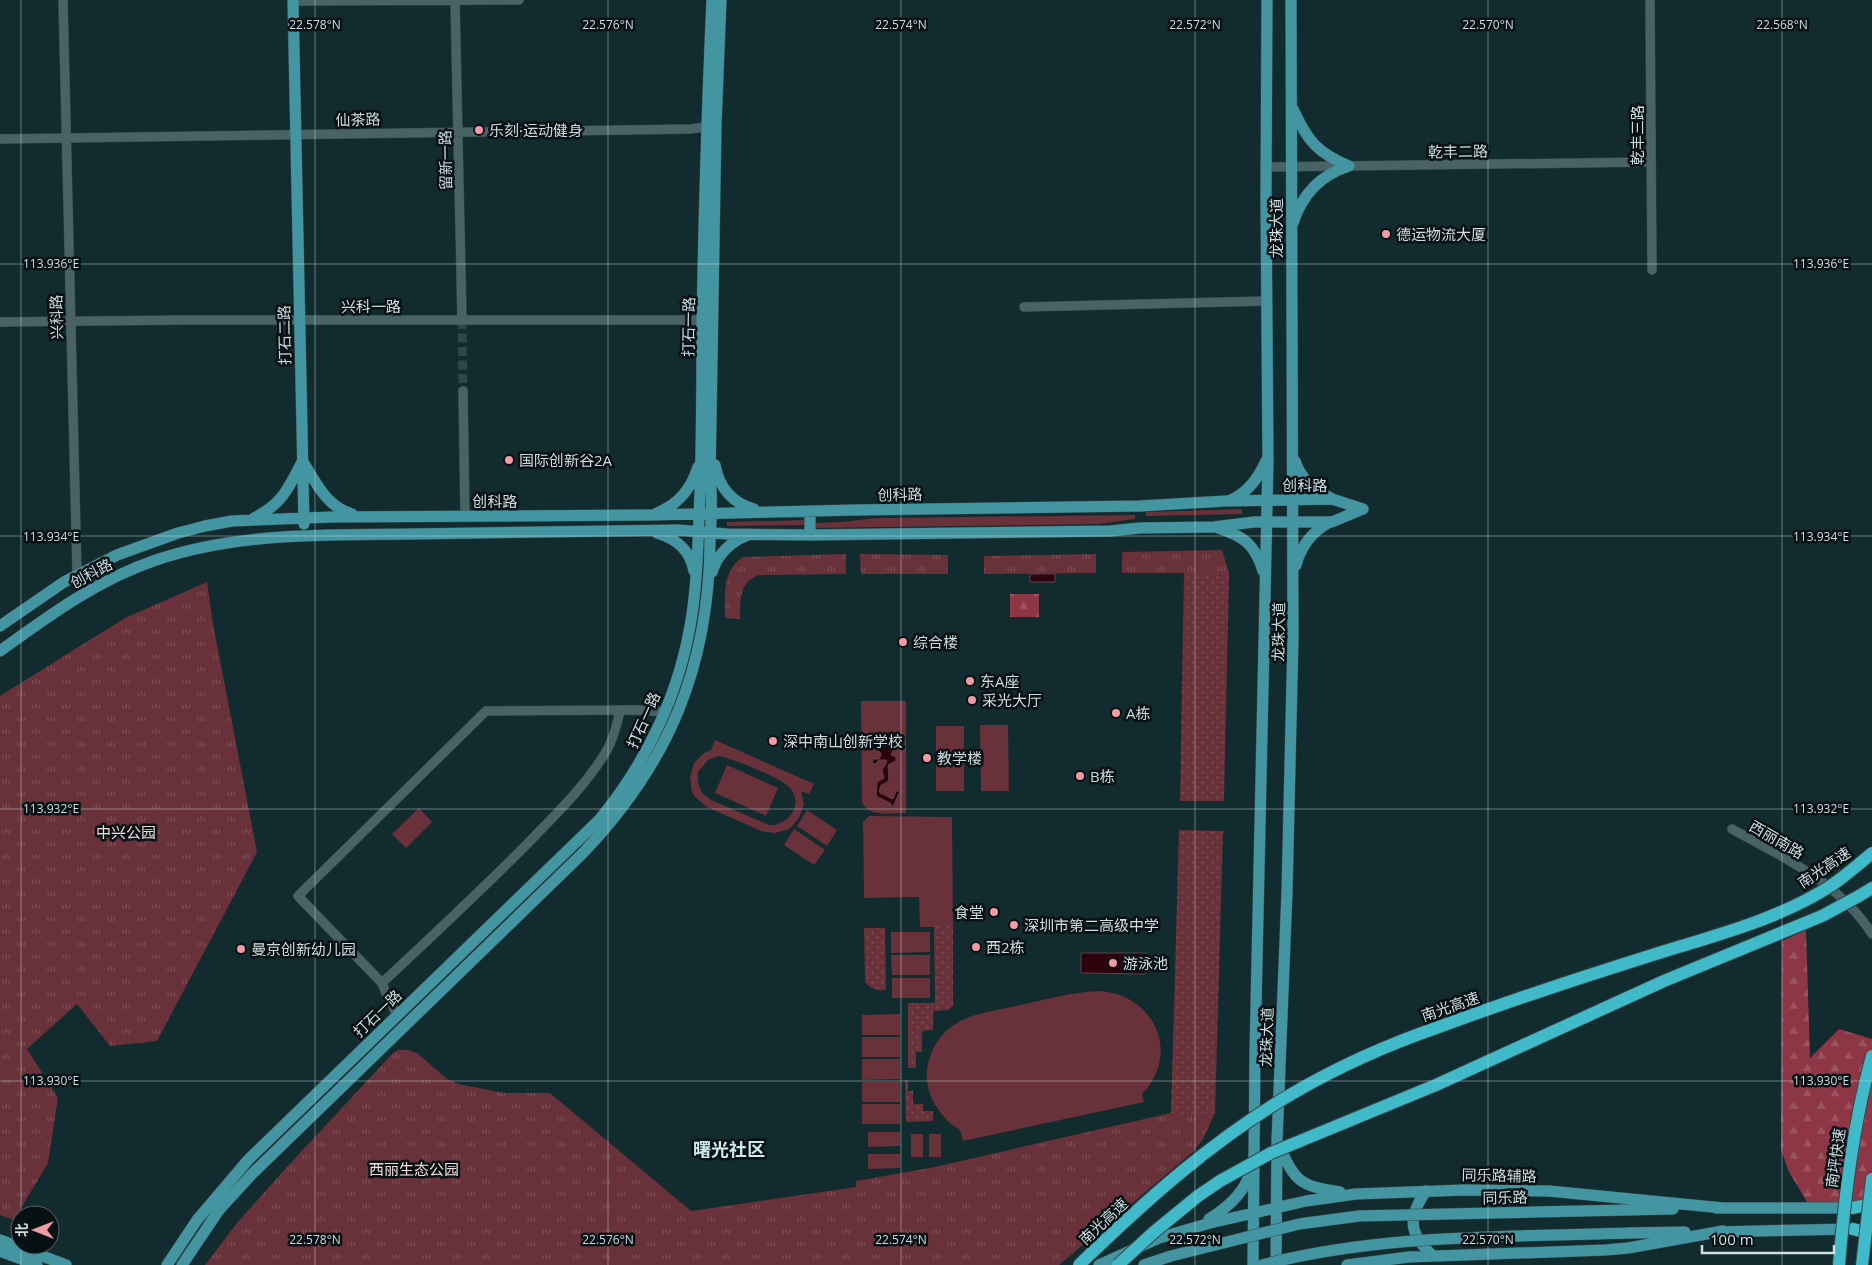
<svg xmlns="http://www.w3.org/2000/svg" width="1872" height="1265" font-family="'Open Sans','Noto Sans SC',sans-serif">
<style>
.grass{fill:url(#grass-dots)}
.forest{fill:url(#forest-firs)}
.park{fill:url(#park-tufts)}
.garden{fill:#69313a;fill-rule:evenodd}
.water{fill:#2d020c;stroke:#5d444b}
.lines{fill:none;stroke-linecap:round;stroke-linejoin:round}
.minor-tunnel{stroke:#2d4649;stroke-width:9;stroke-dasharray:9 4.5;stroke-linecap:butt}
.minor-casing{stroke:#36484b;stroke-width:10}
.major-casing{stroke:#36484b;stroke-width:12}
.highway-casing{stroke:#36484b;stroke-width:14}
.minor{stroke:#486266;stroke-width:9}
.major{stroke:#4396a1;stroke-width:11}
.highway{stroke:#40b9c9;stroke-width:12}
.major-bridge-casing{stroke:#36484b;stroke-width:12;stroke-linecap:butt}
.highway-bridge-casing{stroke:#36484b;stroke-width:14;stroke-linecap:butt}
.major-bridge{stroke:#4396a1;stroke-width:11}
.highway-bridge{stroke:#40b9c9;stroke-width:12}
.ticks{fill:none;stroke:#cedddf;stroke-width:1;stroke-opacity:0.45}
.poi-dot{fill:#f49aa5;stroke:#071113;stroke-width:2}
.labels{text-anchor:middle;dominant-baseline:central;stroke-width:5;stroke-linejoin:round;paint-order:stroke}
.street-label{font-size:15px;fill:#cedddf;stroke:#071113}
.poi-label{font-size:15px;fill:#cedddf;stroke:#071113;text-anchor:start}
.park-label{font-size:15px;fill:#f6dbdd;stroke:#071113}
.quarter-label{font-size:18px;font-weight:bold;fill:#cceaef;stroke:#071113}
.ticks-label{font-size:12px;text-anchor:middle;fill:#cedddf;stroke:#071113;stroke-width:5;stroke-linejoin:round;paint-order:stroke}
</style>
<defs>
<pattern id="grass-dots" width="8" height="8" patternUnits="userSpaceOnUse" patternTransform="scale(1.25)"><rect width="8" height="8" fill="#69313a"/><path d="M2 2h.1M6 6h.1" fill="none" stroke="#7d4e56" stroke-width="1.8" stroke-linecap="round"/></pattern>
<pattern id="forest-firs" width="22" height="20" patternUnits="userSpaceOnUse" patternTransform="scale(1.25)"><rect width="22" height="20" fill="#8d3746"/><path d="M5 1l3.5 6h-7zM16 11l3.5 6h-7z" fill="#9c5460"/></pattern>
<pattern id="park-tufts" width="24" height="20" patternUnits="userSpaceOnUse" patternTransform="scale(1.25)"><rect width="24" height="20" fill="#69313a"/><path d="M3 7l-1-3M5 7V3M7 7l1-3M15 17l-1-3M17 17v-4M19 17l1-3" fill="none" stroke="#7d4e56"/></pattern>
</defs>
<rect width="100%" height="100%" fill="#112b2e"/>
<path class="grass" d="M1184,572L1229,573L1224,801H1180Z
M1179,830L1223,831L1215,1113H1171Z
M934,927H953V1006L948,1010L933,1011V1030L922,1031V1052H916V1068H908V1003H935Z
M864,928H885L886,990C878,991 870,989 865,982Z
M905,1080H908V1091H913V1104H923V1111H933V1121L906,1122Z"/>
<path class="forest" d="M1010,594H1039V617H1010Z
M1806,930L1810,1058L1839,1029L1872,1039V1197L1869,1202L1809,1205L1789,1172L1781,1150L1782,941Z"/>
<path class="park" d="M1222,550L1229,573H1122V552Z
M846,554V574L759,575C739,582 740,600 740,619L725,618C725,596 722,570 743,557Z
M860,554L948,555V574H861Z
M1096,554V573L984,574V556Z
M207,582L213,624L257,852L157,1041L110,1046L77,1004L27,1049L58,1098L48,1163L14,1220L0,1215V696L125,618Z
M398,1050H408L417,1053L447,1079L458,1084L504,1093H550L691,1211L856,1187V1181L930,1168L1171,1113H1215L1203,1139L1194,1151L1059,1265H205L237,1223L286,1168L393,1053Z"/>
<path class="garden" d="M1242,509V514L1146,516V512Z
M1135,515V519L1098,524L814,528V523L842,522L876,518Z
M807,520V525L727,526V522Z
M861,701H906V813C892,813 869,818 862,802Z
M980,725H1008L1009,791H981Z
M936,726H964V791H936Z
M715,740L814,784L809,794L801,791L804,804L799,818L789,829L775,833L761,831L707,807L696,798L692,792L690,777L694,763L704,753L711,750ZM718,756C730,757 778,777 787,785C806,801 790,826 769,825L711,800L702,793L698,783V772L708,760Z
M727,765L778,788L766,816L715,793Z
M419,808L432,822L406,848L392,834Z
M807,810L837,830L827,846L797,826Z
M869,816L952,817L953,927H920L919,897L864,898L863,822Z
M794,829L825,850L814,865L784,845Z
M891,932H930V952L891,953Z
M891,955H930V975H892Z
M892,978H930V998H892Z
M1099,991C1153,994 1182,1052 1142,1094L1144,1102L963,1141C962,1138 961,1133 960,1130C958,1128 953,1126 951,1124C938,1112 929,1098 927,1081C925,1061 935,1039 951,1027C969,1013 995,1011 1016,1006C1044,1000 1071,992 1099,991Z
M900,1014V1035H862V1015Z
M862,1037H900V1057H862Z
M862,1059H900V1079L862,1080Z
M862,1082H900V1102H862Z
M862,1104H900V1124H862Z
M868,1132H900V1146L868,1147Z
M911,1134H923V1157H911Z
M929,1134H941V1157H929Z
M868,1154H900V1168L868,1169Z"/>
<path class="water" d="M1030,574H1055V582H1030Z
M875,743L881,746H891L894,748L891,755L896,757V761L888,765L889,780L886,783L881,785L879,791L880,793L893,799L896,791H900L893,807L890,803L876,796L877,782L884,778L882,770L887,762L886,760H879L875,764L872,763L873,759H879L881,756L880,752L871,748V745Z
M1081,953H1146L1145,974L1081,973Z"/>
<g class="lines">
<path class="minor-tunnel" d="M462,320L463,391"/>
<g class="minor-casing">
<path id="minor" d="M63,0L77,574
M455,0L462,320
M1650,0L1652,270
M293,1L519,0
M0,139L690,129L712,126
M1266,167L1651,162
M1024,307L1266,301
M0,322L186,320H703V323
M463,391L465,516
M1732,829C1783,857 1840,883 1872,934
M382,983C432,936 483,889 531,840C558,812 587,784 607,750C614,738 617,724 620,711
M397,1015L386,993L382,983L298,896L486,711L639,710L664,712"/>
</g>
<g class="major-casing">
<path id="major" d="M293,0L304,524
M1293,109C1307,140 1317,153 1349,166
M1293,223C1302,195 1320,175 1349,166
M1295,461C1301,479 1313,490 1331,498
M303,462C317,484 326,506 352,514
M714,468L715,465C719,487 732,503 754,509
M1231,500C1247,493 1259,477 1266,461
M810,511V535
M657,513C679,504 691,489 698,467
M254,518C282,504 288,489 302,462
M1218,528C1243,536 1255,544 1263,571
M657,533C677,539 690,550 694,571
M1296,565C1301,546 1313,531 1330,522
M712,572C717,555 731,541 748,535
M0,626L64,582L117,555L178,533L205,526L232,521L332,517L650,515L855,510L1140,506L1226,501L1332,499L1363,509
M0,651C50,615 97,580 156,560C239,532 327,535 414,534C502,532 590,531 678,530L727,534L810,535L1110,531L1140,528L1214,527L1254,522H1332L1363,509
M1279,1145C1295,1182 1300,1186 1340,1192
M1426,1191C1407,1218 1409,1234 1433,1256
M1716,1208H1853
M1627,1210L1673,1209
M1209,1219C1227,1208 1244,1194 1250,1173
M1716,1232L1850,1229
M1629,1233L1685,1232
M0,1240L66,1265
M0,1251L37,1265
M167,1265L197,1220L248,1160L599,820C648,761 681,690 692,614C697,582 698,549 699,517C702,452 702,387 702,322C704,215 707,107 712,0
M182,1265L219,1210L252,1174L583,853C669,763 709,667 710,542C711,520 713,500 710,478L716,125L721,0
M1099,1265L1159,1238L1210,1223L1306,1201L1356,1194L1464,1190L1549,1191L1723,1208
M1144,1265L1171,1256
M1253,1265L1255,1053L1268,460L1266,197L1267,0
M1276,1265L1277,1141L1287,892L1293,638L1291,0
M1347,1265L1409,1257L1605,1250L1628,1248L1723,1231"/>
</g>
<g class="highway-casing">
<path id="highway" d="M1859,896L1872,888
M1852,1208L1872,1204
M1853,1229L1872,1234"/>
</g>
<use href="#minor" class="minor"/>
<use href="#major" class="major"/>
<use href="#highway" class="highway"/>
<g class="major-bridge-casing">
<path id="major-bridge" d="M1171,1256L1299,1224L1359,1216L1627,1210
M1262,1265C1381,1234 1506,1237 1629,1233"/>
</g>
<g class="highway-bridge-casing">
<path id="highway-bridge" d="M1079,1265C1145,1201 1215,1138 1295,1092C1340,1066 1387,1045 1436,1028C1504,1003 1573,980 1643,958C1705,938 1774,922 1829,887C1844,877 1858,865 1872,853
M1118,1265L1154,1232L1198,1196L1220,1181L1271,1153L1436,1085L1664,981L1822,916L1859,896
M1839,1265C1845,1195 1853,1124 1872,1056
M1862,1265L1872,1179"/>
</g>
<use href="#major-bridge" class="major-bridge"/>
<use href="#highway-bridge" class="highway-bridge"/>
</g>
<path class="ticks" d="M21,0V1215M315,0V1265M608,0V1265M901,0V1265M1195,0V1265M1488,0V1265M1782,0V1265M0,264H1872M0,536H1872M0,809H1872M0,1081H1872M21,1245V1265"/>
<g class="poi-dot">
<circle cx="479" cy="130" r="5"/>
<circle cx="1386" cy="234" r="5"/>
<circle cx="509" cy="460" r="5"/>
<circle cx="903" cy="642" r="5"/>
<circle cx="970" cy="681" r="5"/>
<circle cx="972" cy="700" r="5"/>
<circle cx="1116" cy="713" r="5"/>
<circle cx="773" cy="741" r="5"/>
<circle cx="927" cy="758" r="5"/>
<circle cx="1080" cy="776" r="5"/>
<circle cx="994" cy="912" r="5"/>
<circle cx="1014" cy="925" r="5"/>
<circle cx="976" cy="947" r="5"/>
<circle cx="241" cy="949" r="5"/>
<circle cx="1113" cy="963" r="5"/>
</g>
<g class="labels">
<g class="street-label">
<text transform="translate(358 119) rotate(-1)">仙茶路</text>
<text transform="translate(1637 135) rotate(-90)">乾丰三路</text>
<text transform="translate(1458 151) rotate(-1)">乾丰二路</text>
<text transform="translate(445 160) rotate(-91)">留新一路</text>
<text transform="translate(1276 228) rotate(-90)">龙珠大道</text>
<text x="371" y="306">兴科一路</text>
<text transform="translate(56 317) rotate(-91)">兴科路</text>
<text transform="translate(688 327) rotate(-89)">打石一路</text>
<text transform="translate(284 335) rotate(-91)">打石二路</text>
<text x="1305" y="485">创科路</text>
<text transform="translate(900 494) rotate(-1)">创科路</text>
<text x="495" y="501">创科路</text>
<text transform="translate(91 573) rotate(-28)">创科路</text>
<text transform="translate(1278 632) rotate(-89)">龙珠大道</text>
<text transform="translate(643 720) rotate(-66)">打石一路</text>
<text transform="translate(1777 839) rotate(30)">西丽南路</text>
<text transform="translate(1824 867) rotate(-34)">南光高速</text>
<text transform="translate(1450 1006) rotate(-19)">南光高速</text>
<text transform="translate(377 1013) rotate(-44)">打石一路</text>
<text transform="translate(1266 1037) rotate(-88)">龙珠大道</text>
<text transform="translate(1835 1158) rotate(-82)">南坪快速</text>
<text transform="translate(1499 1175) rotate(1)">同乐路辅路</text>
<text transform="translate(1505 1197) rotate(-1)">同乐路</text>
<text transform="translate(1103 1221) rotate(-43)">南光高速</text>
</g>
<g class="poi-label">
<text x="489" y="130">乐刻·运动健身</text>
<text x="1396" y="234">德运物流大厦</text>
<text x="519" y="460">国际创新谷2A</text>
<text x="913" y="642">综合楼</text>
<text x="980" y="681">东A座</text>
<text x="982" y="700">采光大厅</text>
<text x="1126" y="713">A栋</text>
<text x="783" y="741">深中南山创新学校</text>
<text x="937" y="758">教学楼</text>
<text x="1090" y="776">B栋</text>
<text x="984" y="912" text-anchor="end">食堂</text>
<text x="1024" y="925">深圳市第二高级中学</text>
<text x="986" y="947">西2栋</text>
<text x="251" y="949">曼京创新幼儿园</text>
<text x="1123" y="963">游泳池</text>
</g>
<g class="park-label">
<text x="126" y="832">中兴公园</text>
<text x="414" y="1169">西丽生态公园</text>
</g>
<g class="quarter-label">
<text x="729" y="1149">曙光社区</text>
</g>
</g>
<g class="ticks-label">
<text x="315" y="29">22.578°N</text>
<text x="608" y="29">22.576°N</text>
<text x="901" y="29">22.574°N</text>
<text x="1195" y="29">22.572°N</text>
<text x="1488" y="29">22.570°N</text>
<text x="1782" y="29">22.568°N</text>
<text x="1821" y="268">113.936°E</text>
<text x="51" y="268">113.936°E</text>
<text x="1821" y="541">113.934°E</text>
<text x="51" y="541">113.934°E</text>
<text x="1821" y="813">113.932°E</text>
<text x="51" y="813">113.932°E</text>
<text x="1821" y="1085">113.930°E</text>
<text x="51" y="1085">113.930°E</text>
<text x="315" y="1244">22.578°N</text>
<text x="608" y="1244">22.576°N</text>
<text x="901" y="1244">22.574°N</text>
<text x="1195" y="1244">22.572°N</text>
<text x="1488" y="1244">22.570°N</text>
</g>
<g transform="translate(35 1230) rotate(270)"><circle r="24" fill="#071113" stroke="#576365"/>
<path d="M0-4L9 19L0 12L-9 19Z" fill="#f49aa5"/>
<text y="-8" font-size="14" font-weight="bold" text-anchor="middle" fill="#cedddf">北</text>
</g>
<path d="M1702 1245v8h132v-8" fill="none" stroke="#cedddf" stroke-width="2.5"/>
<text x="1710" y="1245" font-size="15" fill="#cedddf" stroke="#071113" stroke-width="4" paint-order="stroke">100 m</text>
</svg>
